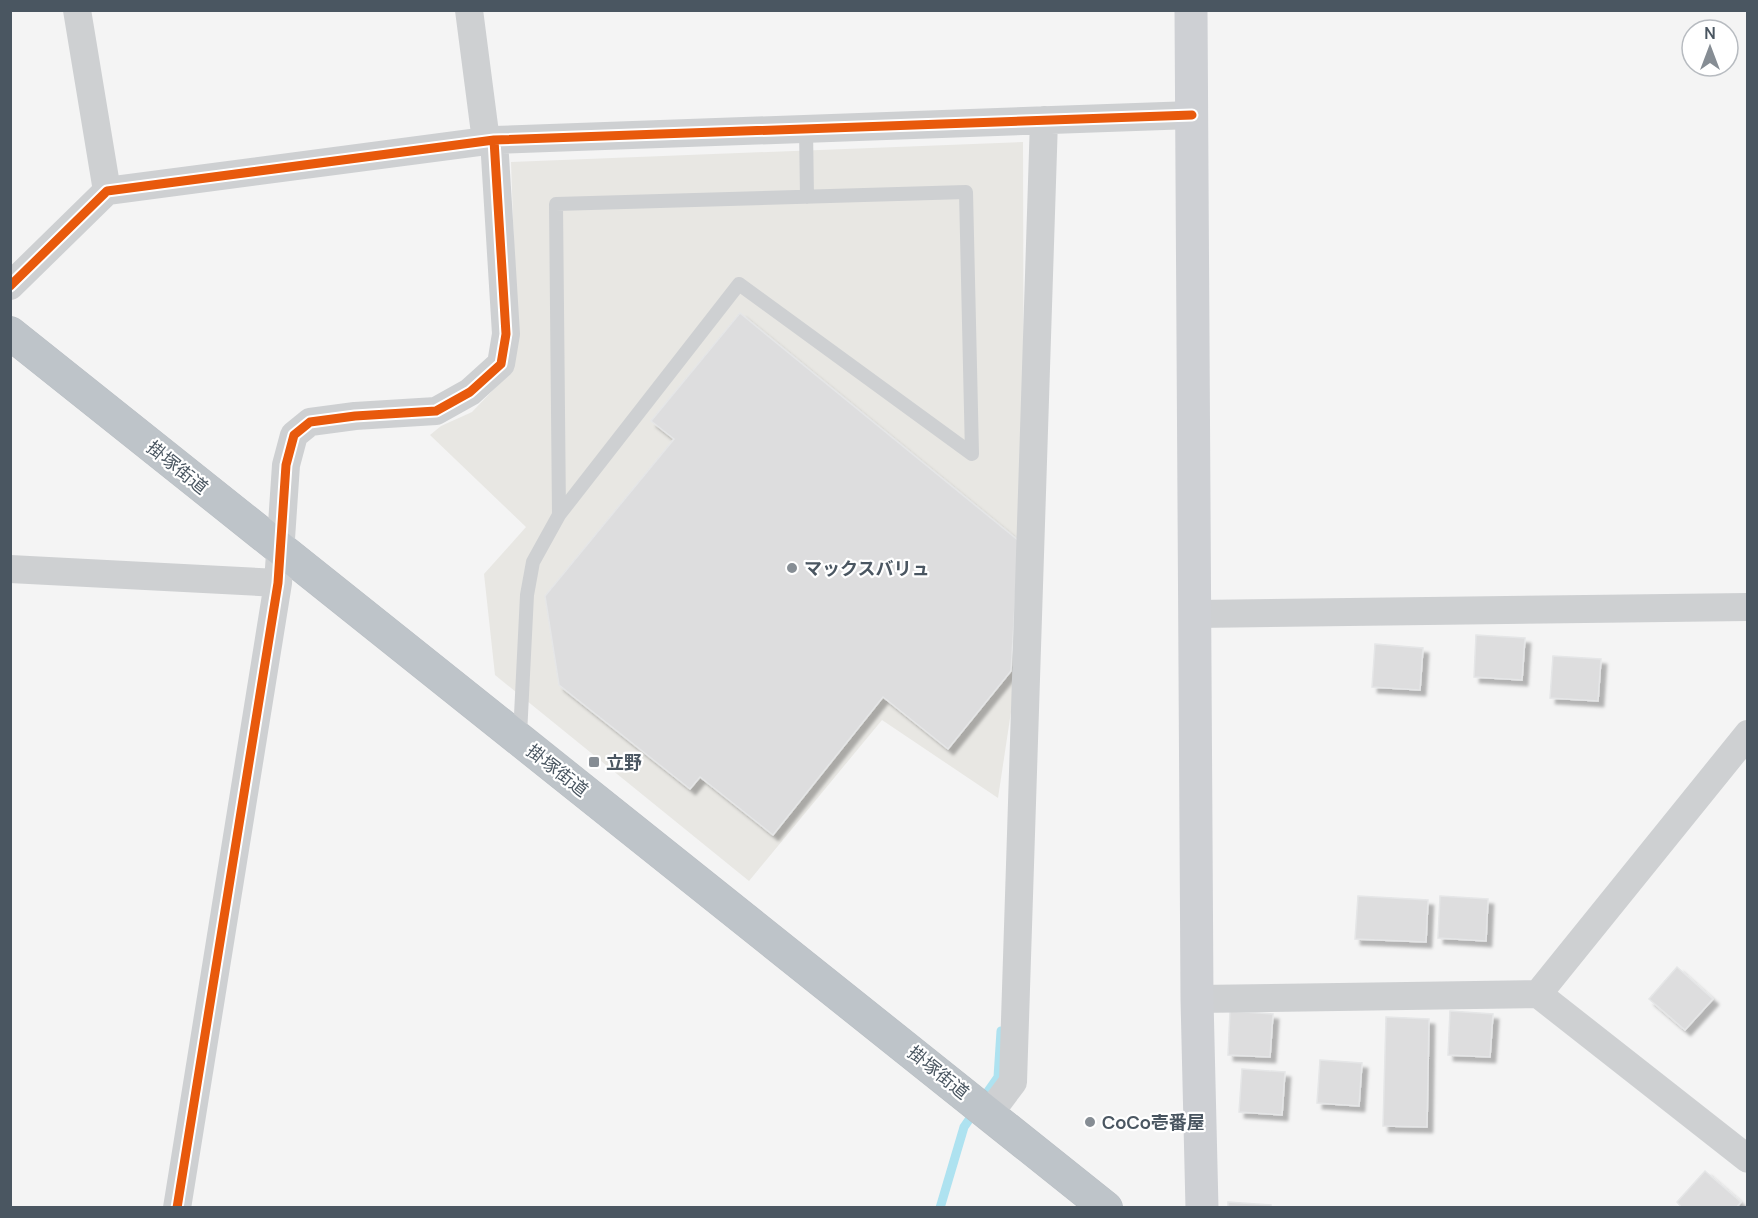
<svg xmlns="http://www.w3.org/2000/svg" width="1758" height="1218" font-family="Manrope,'Noto Sans JP',sans-serif">
<style>
.commercial{fill:#e8e7e3}
.lines{fill:none;stroke-linecap:round;stroke-linejoin:round}
.stream{stroke:#aee2f0;stroke-width:9}
.building{fill:#ddddde;stroke:#e5e6e7;stroke-width:1.5;filter:url(#shadow)}
.highway-casing{stroke:#b9bec3;stroke-width:34}
.lane{stroke:#ced0d2;stroke-width:14}
.street{stroke:#ced0d2;stroke-width:28}
.secondary{stroke:#ced0d4;stroke-width:33}
.highway{stroke:#bec4c9;stroke-width:33}
.cycleway-casing{stroke:#fff;stroke-width:13}
.cycleway{stroke:#e8590c;stroke-width:9}
.poi-dot{fill:#868d94;stroke:#fff;stroke-width:2}
.labels{text-anchor:middle;dominant-baseline:central;stroke-width:4.5;stroke-linejoin:round;paint-order:stroke}
.street-label{font-size:18px;fill:#4a5661;stroke:#fff}
.poi-label{font-size:18px;font-weight:bold;fill:#4a5661;stroke:#fff;text-anchor:start}
</style>
<defs>
<filter id="shadow"><feDropShadow dx="5.5" dy="5.5" stdDeviation="1.5" flood-color="#0004"/></filter>
</defs>
<rect width="100%" height="100%" fill="#f4f4f4"/>
<path class="commercial" d="M1023,142L1024,538L1017,672L998,798L882,720L749,881L495,675L484,574L526,527L430,435L441,426L472,412L496,387L517,335L511,162Z"/>
<g class="lines">
<path class="stream" d="M984,1097L998,1077L1001,1031
M940,1208L964,1127L975,1111"/>
</g>
<path class="building" d="M740,313L1019,541L1011,671L948,749L883,697L773,835L700,777L690,789L559,685L545,596L674,439L651,421Z
M1476,635L1525,638L1522,680L1474,677Z
M1375,644L1423,648L1420,690L1372,687Z
M1553,656L1601,659L1598,701L1550,698Z
M1358,896L1428,900L1426,942L1355,939Z
M1440,896L1488,899L1486,941L1438,938Z
M1677,967L1713,999L1685,1030L1649,999Z
M1230,1011L1273,1014L1270,1057L1228,1055Z
M1450,1011L1493,1014L1490,1057L1448,1055Z
M1386,1017L1429,1019L1427,1127L1383,1126Z
M1320,1060L1362,1063L1359,1106L1317,1103Z
M1242,1069L1285,1072L1282,1115L1239,1112Z
M1705,1171L1741,1202L1736,1208H1682L1677,1202Z
M1228,1202L1271,1205V1208H1228Z"/>
<g class="lines">
<g class="highway-casing">
<path id="highway" d="M10,333C375,625 742,914 1106,1208"/>
</g>
<path class="lane" d="M806,129L807,197
M520,735L527,595L533,562L559,515L556,204L966,192L972,454L739,284L559,515"/>
<path class="street" d="M77,10L107,191
M469,10L486,141
M10,286L107,191L494,140L1192,115
M10,569L278,583
M1196,614L1748,607
M1538,994L1748,734
M1197,999L1538,994L1748,1159
M989,1114L1013,1082L1044,120
M177,1208L278,583L286,465L294,435L310,422L355,416L436,411L470,392L501,364L506,334L494,140"/>
<path class="secondary" d="M1191,10L1197,999L1202,1208"/>
<use href="#highway" class="highway"/>
<g class="cycleway-casing">
<path id="cycleway" d="M10,286L107,191L494,140L1192,115
M177,1208L278,583L286,465L294,435L310,422L355,416L436,411L470,392L501,364L506,334L494,140"/>
</g>
<use href="#cycleway" class="cycleway"/>
</g>
<g class="poi-dot">
<circle cx="792" cy="568" r="6"/>
<rect x="588" y="756" width="12" height="12" rx="3"/>
<circle cx="1090" cy="1122" r="6"/>
</g>
<g class="labels">
<g class="street-label">
<text transform="translate(178 467) rotate(39)">掛塚街道</text>
<text transform="translate(558 770) rotate(38)">掛塚街道</text>
<text transform="translate(939 1072) rotate(39)">掛塚街道</text>
</g>
<g class="poi-label">
<text x="804" y="568">マックスバリュ</text>
<text x="606" y="762">立野</text>
<text x="1102" y="1122">CoCo壱番屋</text>
</g>
</g>
<rect width="1758" height="1218" fill="none" stroke="#4a5661" stroke-width="24"/>
<g transform="translate(1710 48)"><circle r="28" fill="#ffffff" stroke="#b7bbc0" stroke-width="1.5"/>
<path d="M0-4.5L10 22L0 15L-10 22Z" fill="#868d94"/>
<text y="-9" font-size="16" font-weight="bold" text-anchor="middle" fill="#4a5661">N</text>
</g>
</svg>
